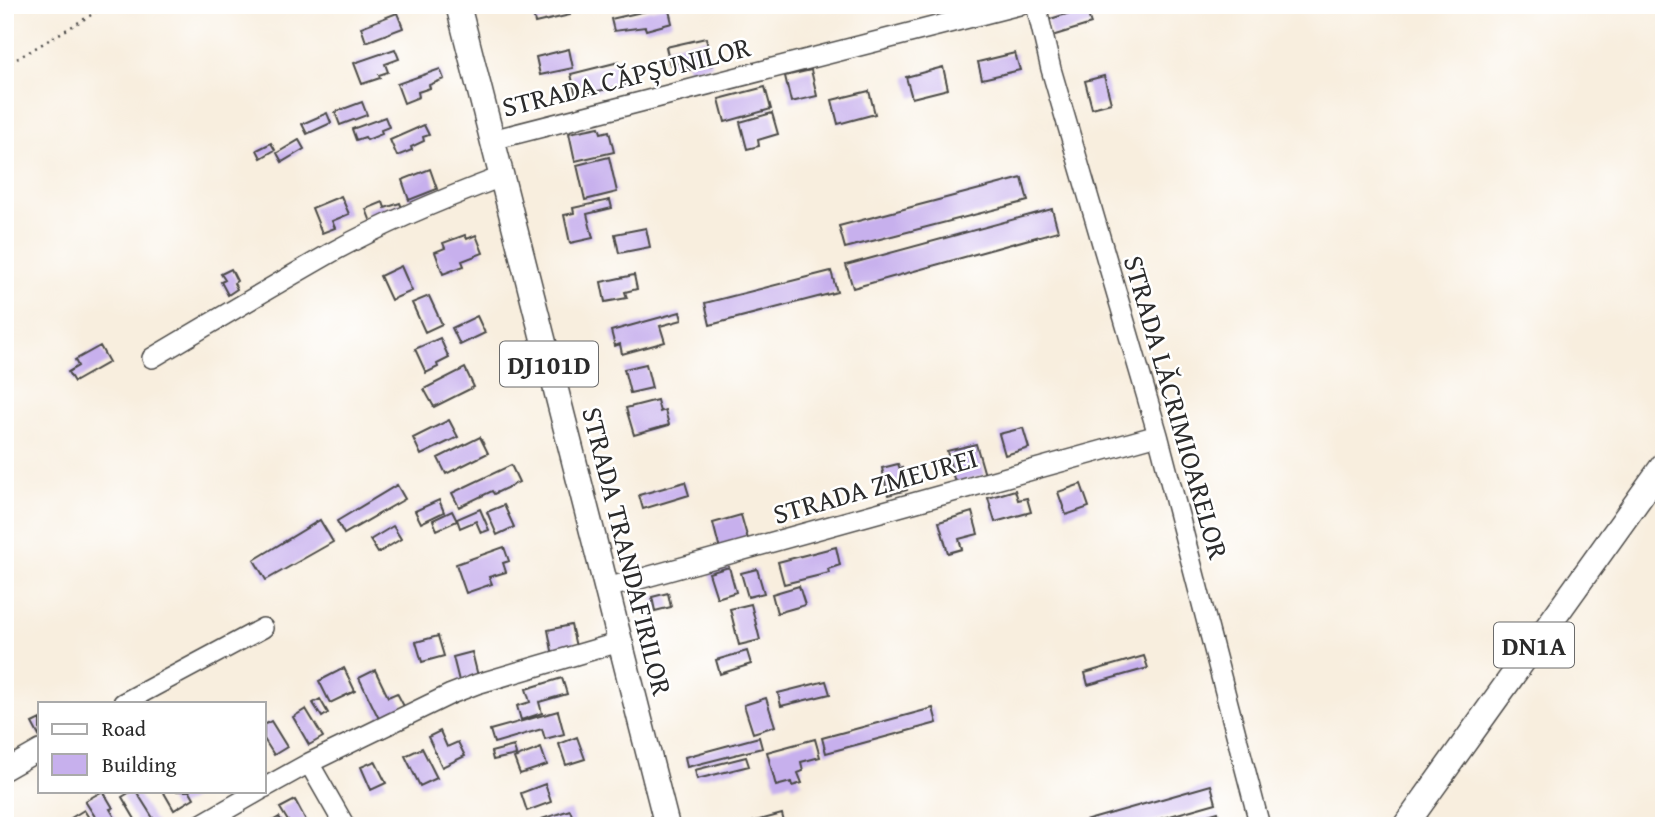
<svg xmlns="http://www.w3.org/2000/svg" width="1669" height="831" font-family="'Gentium Book Plus',serif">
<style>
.building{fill:#c7b0ed}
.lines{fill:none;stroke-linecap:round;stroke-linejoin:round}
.minor-casing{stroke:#4a4846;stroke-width:22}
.major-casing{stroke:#4a4846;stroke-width:27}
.path{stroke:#4a4846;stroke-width:2.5;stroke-dasharray:2 5;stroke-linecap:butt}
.minor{stroke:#fff;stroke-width:19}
.major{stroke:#fff;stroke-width:24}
.labels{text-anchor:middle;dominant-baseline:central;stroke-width:5;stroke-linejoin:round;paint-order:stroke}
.shield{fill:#fff;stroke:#6b6b6b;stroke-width:2}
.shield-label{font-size:26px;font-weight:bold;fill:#2b2b2b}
.street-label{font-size:28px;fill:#2b2b2b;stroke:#fff}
</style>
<rect width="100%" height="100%" fill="#fff"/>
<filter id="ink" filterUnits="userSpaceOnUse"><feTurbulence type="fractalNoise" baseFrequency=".0143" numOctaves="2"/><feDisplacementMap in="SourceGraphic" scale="14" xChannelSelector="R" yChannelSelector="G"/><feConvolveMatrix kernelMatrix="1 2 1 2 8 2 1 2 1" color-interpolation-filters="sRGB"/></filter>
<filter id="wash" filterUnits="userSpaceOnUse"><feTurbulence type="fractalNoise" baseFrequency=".00686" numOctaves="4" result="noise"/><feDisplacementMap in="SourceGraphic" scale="28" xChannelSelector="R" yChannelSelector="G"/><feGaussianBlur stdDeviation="1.57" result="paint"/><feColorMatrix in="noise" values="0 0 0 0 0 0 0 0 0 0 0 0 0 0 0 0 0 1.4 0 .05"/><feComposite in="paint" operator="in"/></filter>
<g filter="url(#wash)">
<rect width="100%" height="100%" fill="#f8eede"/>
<g id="blocks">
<path class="building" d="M531,5H568L570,15L535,23Z
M668,6L672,23L646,30L645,27L614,31L611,19Z
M1086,8L1091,24L1052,36L1047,20Z
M397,13L403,28L366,42L361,27Z
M706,38L712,65L688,70L686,61L670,65L666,47Z
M395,49L399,59L385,64L388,72L379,75L380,78L362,84L354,63Z
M569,49L573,68L540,75L536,57Z
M1015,53L1020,70L982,79L978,62Z
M619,62L625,85L576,96L571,74Z
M943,67L948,89L912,98L906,77Z
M440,69L444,79L429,85L430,88L418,92L419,97L404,103L397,84Z
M811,70L817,96L791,102L785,76Z
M1104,76L1111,103L1092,108L1085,81Z
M765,87L771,109L725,122L719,99Z
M869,91L875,114L838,124L832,100Z
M362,102L367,115L340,125L335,112Z
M327,113L331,123L307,134L302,124Z
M772,113L778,134L758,140L759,146L747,149L740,122Z
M385,117L389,127L381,130L382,134L367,140L365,137L356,140L352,129Z
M424,125L429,135L423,137L424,141L411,147L412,150L397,156L390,140Z
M599,127L601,133L609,131L614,152L575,161L569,133Z
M299,140L304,149L282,162L277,153Z
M271,143L275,150L261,158L257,150Z
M609,157L617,192L585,200L577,165Z
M430,169L437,189L409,200L402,180Z
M1022,178L1028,201L845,248L839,226Z
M341,196L349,214L332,221L335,228L322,233L312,208Z
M610,200L612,208L587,214L593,238L570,243L564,215L574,213L573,208Z
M383,202L385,208L400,203L403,210L371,222L366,209Z
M1052,209L1058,231L853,288L846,265Z
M646,228L650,247L619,253L615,234Z
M465,235L467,239L476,235L483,253L462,261L464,266L443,274L435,252L445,248L443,243Z
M401,266L412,291L391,300L380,276Z
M231,269L237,281L234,283L237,289L228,295L221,282L225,280L221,274Z
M831,271L837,292L710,325L705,303Z
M634,275L637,289L625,292L627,298L605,302L601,282Z
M429,296L442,324L425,332L412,303Z
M680,312L682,320L660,326L665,342L622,354L620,344L615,346L611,331Z
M477,316L485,333L460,345L452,328Z
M440,338L449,358L437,364L438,367L426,373L415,349Z
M100,346L109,362L74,382L68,372L78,366L75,360Z
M646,364L652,388L630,393L624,369Z
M465,368L474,387L434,407L424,389Z
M657,400L660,412L665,410L669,425L634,435L626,408Z
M449,420L458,437L421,455L413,438Z
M1023,428L1029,448L1005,455L999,434Z
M480,437L488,453L446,474L438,458Z
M976,444L985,475L955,483L947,451Z
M898,464L900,469L902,468L907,490L888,495L882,468Z
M511,465L519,482L494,494L492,491L459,507L452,493Z
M685,482L689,495L643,509L639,495Z
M1081,484L1089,507L1066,515L1058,492Z
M397,485L405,499L344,534L337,521Z
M1015,490L1018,500L1027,498L1031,512L995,522L988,498Z
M439,500L444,512L421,523L415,511Z
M504,505L514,527L497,535L487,512Z
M480,509L489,530L481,533L476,521L460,528L457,519Z
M452,511L457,521L437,530L433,520Z
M972,512L978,534L959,539L962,549L948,553L939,522Z
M741,515L749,543L720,550L713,523Z
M320,520L333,542L266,580L254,560Z
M393,526L401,539L378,553L370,540Z
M504,547L509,561L503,563L506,572L489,577L492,584L466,593L456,564Z
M836,547L840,565L828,569L829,573L784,584L778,562Z
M729,567L736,592L717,598L709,573Z
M757,569L764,593L748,597L741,573Z
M799,586L805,605L777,613L772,594Z
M668,593L671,607L655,611L652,597Z
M751,604L760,640L739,645L730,609Z
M571,625L577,651L553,656L548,630Z
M438,636L444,656L422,662L416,642Z
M747,651L751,664L720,674L716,660Z
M472,652L479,680L460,685L453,657Z
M1144,656L1148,668L1088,685L1085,673Z
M344,668L355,691L330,703L319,681Z
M375,670L388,697L397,693L406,710L381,723L359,678Z
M562,678L567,694L539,702L542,713L521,720L517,706L530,702L526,689Z
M826,681L830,694L781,706L778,693Z
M766,698L775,726L753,733L744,705Z
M320,699L328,713L322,717L313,703Z
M933,708L937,723L826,753L822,738Z
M306,709L323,737L309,745L293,717Z
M558,711L564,734L545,739L542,729L494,743L490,730Z
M40,719V738L32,723Z
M271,721L287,747L274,755L264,739V725Z
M440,731L447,747L458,742L465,756L442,767L428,737Z
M577,737L585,759L566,765L559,744Z
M759,737L762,748L687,767L685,757Z
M815,739L820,757L801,762L803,771L798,773L802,783L792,786L791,782L776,786L767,752Z
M514,746L516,755L493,760L491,752Z
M422,748L437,778L420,786L405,756Z
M541,748L547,765L520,774L514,758Z
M746,757L749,766L697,779L695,770Z
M375,761L386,783L371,790L361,767Z
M545,784L551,802L527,811L521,793Z
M1211,785L1216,803L1135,826H1067Z
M103,791L113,808L110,809L120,826H101L85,801Z
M132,791H136L158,826H139L122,797Z
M163,791H190L194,798L174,810Z
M295,800L309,826H291L280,808Z
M84,810L94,826H76L71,818Z
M570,810L576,826H544L542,819Z
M1218,812L1222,826H1173V825Z
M782,814L785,826H748V823Z
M279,817L285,826H264Z"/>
</g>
</g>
<g filter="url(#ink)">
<use href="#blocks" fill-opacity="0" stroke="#4a4846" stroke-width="2"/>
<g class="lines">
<g class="minor-casing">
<path id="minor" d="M1036,5L1051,69L1158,435L1260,826
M492,140L1019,5
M152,358C213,322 274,285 336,250C389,221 445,198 501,177
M607,588L1158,435
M123,703L263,628
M309,763L345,826
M5,770L40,750
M264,788L309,763L451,694L477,684L620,642
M198,826L259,791"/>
</g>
<g class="major-casing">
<path id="major" d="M458,5L667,826
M1405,826L1664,464"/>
</g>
<path class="path" d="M5,66L108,5"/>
<use href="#minor" class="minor"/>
<use href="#major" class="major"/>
</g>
</g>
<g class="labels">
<g class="shield">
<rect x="500" y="341.5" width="98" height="45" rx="5"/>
<rect x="1494" y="622.5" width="80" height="45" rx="5"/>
</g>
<g class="shield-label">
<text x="549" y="364">DJ101D</text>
<text x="1534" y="645">DN1A</text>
</g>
<g class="street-label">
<text transform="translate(626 76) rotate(-14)">STRADA CĂPȘUNILOR</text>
<text transform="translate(1177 407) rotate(74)">STRADA LĂCRIMIOARELOR</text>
<text transform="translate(875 485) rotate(-16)">STRADA ZMEUREI</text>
<text transform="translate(628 551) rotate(76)">STRADA TRANDAFIRILOR</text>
</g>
</g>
<rect width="1669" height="831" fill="none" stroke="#fff" stroke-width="28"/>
<rect x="38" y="702" width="228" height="91" fill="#ffffff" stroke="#aaaaaa" stroke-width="2"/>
<rect x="52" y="724" width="35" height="10" fill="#ffffff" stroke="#aaaaaa" stroke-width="2"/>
<text x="102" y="736" font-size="21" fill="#2b2b2b">Road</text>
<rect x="52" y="754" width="35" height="21" fill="#c7b0ed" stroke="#aaaaaa" stroke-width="2"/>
<text x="102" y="772" font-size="21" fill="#2b2b2b">Building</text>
</svg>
